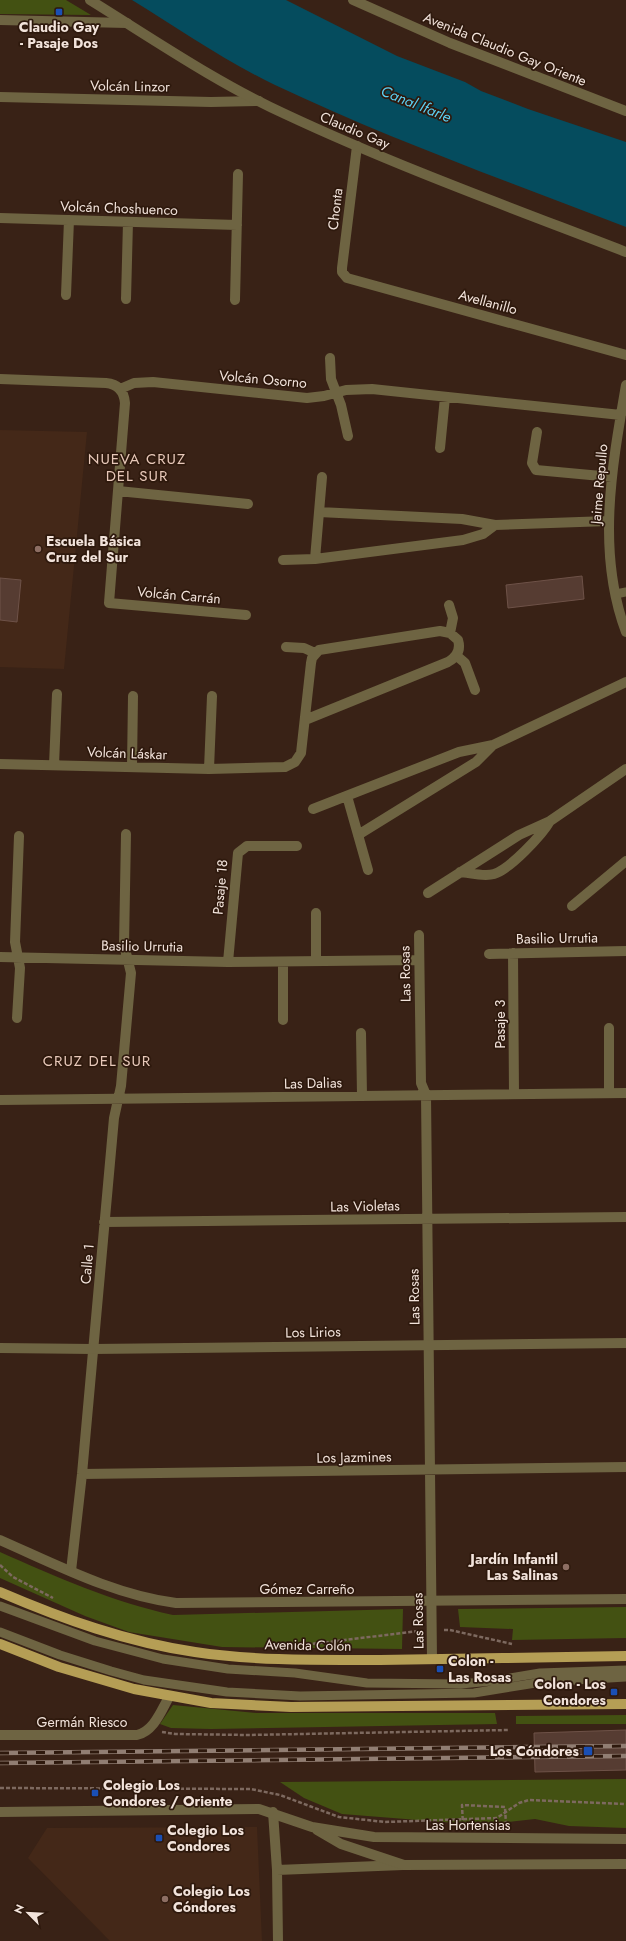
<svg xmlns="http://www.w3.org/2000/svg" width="626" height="1941" font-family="Jost,sans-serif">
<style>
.built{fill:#442818}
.green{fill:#435112}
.water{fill:#054c5e}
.building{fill:#563c32;stroke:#6e5248}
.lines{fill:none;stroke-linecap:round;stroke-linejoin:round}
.path{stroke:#7d695f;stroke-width:2.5;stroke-dasharray:4 2;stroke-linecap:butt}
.service{stroke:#6e6442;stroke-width:9}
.minor{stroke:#6e6442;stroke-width:10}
.tertiary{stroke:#6e6442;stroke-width:10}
.primary{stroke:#b59e55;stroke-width:10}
.rail-casing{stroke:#917e73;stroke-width:4.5}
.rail{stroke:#2e190d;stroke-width:3;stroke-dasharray:9;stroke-linecap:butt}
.transit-dot{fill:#1a4fb4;stroke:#2e190d;stroke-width:1.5}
.education-dot{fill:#8d6e63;stroke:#2e190d;stroke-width:1.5}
.labels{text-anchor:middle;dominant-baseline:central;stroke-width:3.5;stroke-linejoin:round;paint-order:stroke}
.poi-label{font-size:14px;font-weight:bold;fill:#f2e3db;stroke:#2e190d;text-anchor:start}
.street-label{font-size:14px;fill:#f2e3db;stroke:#2e190d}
.water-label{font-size:15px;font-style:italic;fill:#5cd1f4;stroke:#2e190d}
.neighbourhood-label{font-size:15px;letter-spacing:1px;fill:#e7c8b9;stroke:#2e190d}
</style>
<rect width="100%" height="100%" fill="#392216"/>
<path class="built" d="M0,430L87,432L64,669L0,667Z
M257,1827L262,1941H110L28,1858L47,1828Z"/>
<path class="green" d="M0,0H66L91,15L0,14Z
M0,1552C56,1577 113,1602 173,1615L403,1609L402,1649L222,1647L129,1632L85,1616L0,1578Z
M626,1607V1638L512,1640L513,1629L460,1627L458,1609Z
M173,1705L257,1713H495L497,1724L211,1729L171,1728L160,1724Z
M626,1715V1724H516V1716Z
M626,1779V1828L569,1826L535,1819L481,1825L342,1814L304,1798L280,1782Z"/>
<path class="water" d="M132,0H286L397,56L465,82L481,91L528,109L626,142V227C509,182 389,139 275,85C225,61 179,29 132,0Z"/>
<path class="building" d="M582,576L584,599L508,608L506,585Z
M0,578L21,580L17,622L0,620Z
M626,1730V1770L535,1772L534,1733Z"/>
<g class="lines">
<path class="path" d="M0,1565L13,1577L53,1598
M444,1630H450L512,1644
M295,1646L419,1631
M162,1732L175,1734L249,1735L509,1730
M0,1788L251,1789L280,1795L339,1817L385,1822L497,1818L519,1803L529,1800L626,1804
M463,1826L462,1805L505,1807L506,1825"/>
<path class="service" d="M616,594L626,592
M0,1606L95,1641L163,1659L228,1669L295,1673L367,1683L461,1684L491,1681L540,1673L626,1670
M0,1632L60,1655L111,1671L144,1680L227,1692L300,1696L474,1693L542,1682L626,1677"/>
<path class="minor" d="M0,20L127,23
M0,97L211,102L259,101
M357,146L342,268V272L347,278L626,355
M0,218L237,225
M66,295L69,220
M126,299L128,222
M235,300L238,174
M330,358L331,379L341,405L348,436
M0,379L106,383C118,384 124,391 125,403L109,603L246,615
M626,385C612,466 596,552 626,632
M120,389L134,383L153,382L307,398L324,396L346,390L372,389L621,415
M537,432L532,463L536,470L612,477
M440,448L445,397
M118,491L248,504
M319,512L462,519L495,525L608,521
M315,559L322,477
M283,560L315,559L463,540L483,534L495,525
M449,605L453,618L450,633
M286,647L304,648L315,653
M457,656L465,663L475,690
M0,764L209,769L285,767L295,762L301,753L311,663L312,658L319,650L440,631L450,633L458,640C461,650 457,657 448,662L305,720
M54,765L57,694
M132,767L133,696
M209,769L212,696
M347,796L368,870
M313,809L459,752L493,745L626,682
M358,835L476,762L493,745
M460,872C471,873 484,877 494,874C510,869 542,835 550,821
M428,893L519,835L550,821L626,769
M572,906L626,861
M419,935L421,1083L426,1095L432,1659
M513,953L514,1094
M489,954L626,951
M0,957L228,962L419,960
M316,961V913
M228,962L238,853L247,846H297
M283,962V1020
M17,1018L20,968L15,942L19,836
M609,1028V1093
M361,1033L362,1096
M0,1100L626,1093
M104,1222L626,1217
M82,1474L626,1467
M71,1571L82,1474L114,1118L121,1086L131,973L124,945L126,834
M0,1735H137C154,1731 161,1711 169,1697
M273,1812L277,1870L278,1941
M277,1870L403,1865"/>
<path class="tertiary" d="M90,0C153,39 217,83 285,114C396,166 512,208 626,252
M353,0L450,43L626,111
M0,1348L93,1349L626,1343
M0,1540C57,1565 114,1595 176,1603L626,1599
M0,1812L259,1809L312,1827L374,1837L626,1839
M317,1830L341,1844L404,1865L626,1864"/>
<path class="primary" d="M0,1592C63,1619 127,1642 195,1652C256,1661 318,1660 380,1660C462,1659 544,1657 626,1656
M0,1644L59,1667L134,1689L211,1703L291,1707L626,1704"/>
<g class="rail-casing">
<path id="rail" d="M0,1753L626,1746
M0,1763L626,1756"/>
</g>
<use href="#rail" class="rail"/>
</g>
<g class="transit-dot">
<rect x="55" y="8" width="8" height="8" rx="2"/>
<rect x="436" y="1665" width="8" height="8" rx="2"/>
<rect x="610" y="1688" width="8" height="8" rx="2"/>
<rect x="583" y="1746" width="10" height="10" rx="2"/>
<rect x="91" y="1789" width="8" height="8" rx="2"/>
<rect x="155" y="1834" width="8" height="8" rx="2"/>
</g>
<g class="education-dot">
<circle cx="38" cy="549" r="4"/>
<circle cx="566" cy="1567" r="4"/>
<circle cx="165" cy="1899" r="4"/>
</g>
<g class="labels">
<g class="poi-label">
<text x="59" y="27" text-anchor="middle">Claudio Gay<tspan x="59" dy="16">- Pasaje Dos</tspan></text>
<text x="46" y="541">Escuela Básica<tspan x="46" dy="16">Cruz del Sur</tspan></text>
<text x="558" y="1559" text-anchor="end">Jardín Infantil<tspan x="558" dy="16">Las Salinas</tspan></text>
<text x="448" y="1661">Colon -<tspan x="448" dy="16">Las Rosas</tspan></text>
<text x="606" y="1684" text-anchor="end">Colon - Los<tspan x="606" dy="16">Condores</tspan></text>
<text x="579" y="1751" text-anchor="end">Los Cóndores</text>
<text x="103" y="1785">Colegio Los<tspan x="103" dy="16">Condores / Oriente</tspan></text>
<text x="167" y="1830">Colegio Los<tspan x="167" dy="16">Condores</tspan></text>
<text x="173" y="1891">Colegio Los<tspan x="173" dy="16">Cóndores</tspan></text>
</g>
<g class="street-label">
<text transform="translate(505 49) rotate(22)">Avenida Claudio Gay Oriente</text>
<text transform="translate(130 86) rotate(1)">Volcán Linzor</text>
<text transform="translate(355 130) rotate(23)">Claudio Gay</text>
<text transform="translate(119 208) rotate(2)">Volcán Choshuenco</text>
<text transform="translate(335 209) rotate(-83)">Chonta</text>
<text transform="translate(488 302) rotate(15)">Avellanillo</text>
<text transform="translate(263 379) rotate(5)">Volcán Osorno</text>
<text transform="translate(599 484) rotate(-85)">Jaime Repullo</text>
<text transform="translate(179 595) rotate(5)">Volcán Carrán</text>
<text transform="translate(127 753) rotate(2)">Volcán Láskar</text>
<text transform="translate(220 887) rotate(-85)">Pasaje 18</text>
<text transform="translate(557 938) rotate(-1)">Basilio Urrutia</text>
<text transform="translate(142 946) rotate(1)">Basilio Urrutia</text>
<text transform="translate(405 974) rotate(-91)">Las Rosas</text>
<text transform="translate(500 1024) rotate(-90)">Pasaje 3</text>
<text transform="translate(313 1083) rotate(-1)">Las Dalias</text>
<text transform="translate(365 1206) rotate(-1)">Las Violetas</text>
<text transform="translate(87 1264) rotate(-85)">Calle 1</text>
<text transform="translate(414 1297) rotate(-91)">Las Rosas</text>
<text transform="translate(313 1332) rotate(-1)">Los Lirios</text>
<text transform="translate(354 1457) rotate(-1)">Los Jazmines</text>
<text x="307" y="1589">Gómez Carreño</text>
<text transform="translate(418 1621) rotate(-91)">Las Rosas</text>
<text transform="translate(308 1645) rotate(1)">Avenida Colón</text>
<text x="82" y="1722">Germán Riesco</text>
<text x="468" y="1825">Las Hortensias</text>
</g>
<g class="water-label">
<text transform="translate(416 104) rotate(22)">Canal Ifarle</text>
</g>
<g class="neighbourhood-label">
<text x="137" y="459">NUEVA CRUZ<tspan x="137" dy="17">DEL SUR</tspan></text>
<text x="97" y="1061">CRUZ DEL SUR</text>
</g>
</g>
<g transform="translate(28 1913) rotate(294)" stroke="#2e190d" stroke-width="3" paint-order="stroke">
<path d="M0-3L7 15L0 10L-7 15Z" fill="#f2e3db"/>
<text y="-6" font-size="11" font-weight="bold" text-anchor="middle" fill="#f2e3db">N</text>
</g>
</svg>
